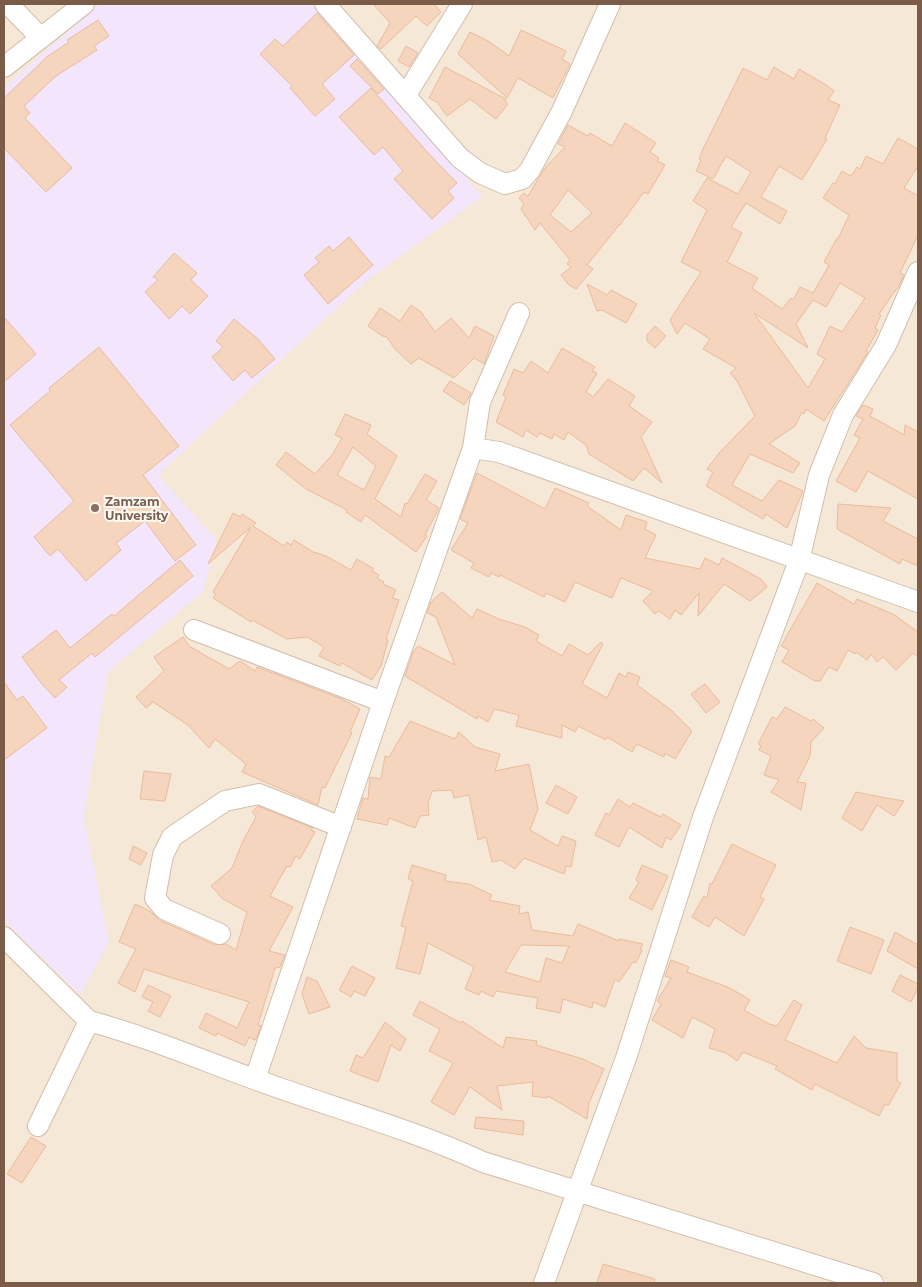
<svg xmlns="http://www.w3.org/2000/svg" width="922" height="1287" font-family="Montserrat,sans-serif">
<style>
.residential{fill:#f6e8d6}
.education{fill:#f3e5fb}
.building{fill:#f6d5be;stroke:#eabb9d;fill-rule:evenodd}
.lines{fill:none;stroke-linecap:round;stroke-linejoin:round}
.minor-casing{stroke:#d2beac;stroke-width:22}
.minor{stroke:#fff;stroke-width:20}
.education-dot{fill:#8d6e63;stroke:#fff9f0;stroke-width:2}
.labels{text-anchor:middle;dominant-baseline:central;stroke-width:4;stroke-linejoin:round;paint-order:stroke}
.education-label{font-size:12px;font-weight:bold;fill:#785e54;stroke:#fff9f0;text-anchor:start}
</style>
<rect width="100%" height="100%" fill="#fef6e9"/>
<path class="residential" d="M4,4H918V1283H4Z"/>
<path class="education" d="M100,4H313L357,39L398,95L482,197L366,281L158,475L216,540L203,592L108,672L84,816L109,942L80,995L4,921V87Z"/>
<path class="building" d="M373,4H434L441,12L427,26L416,16L381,49L377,46L390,23Z
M317,13L354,55L322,84L335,99L315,116L290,88L292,86L260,54L275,39L283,46Z
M98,20L109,36L94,46L97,50L56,76L24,106L30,113L25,118L72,168L46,192L4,148V98L48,56L69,42L67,40Z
M521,30L566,51L562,59L570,64L553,98L518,78L507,98L458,54L470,32L490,42L509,56Z
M406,46L418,53L409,67L398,61Z
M357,59L384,89L378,94L350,66Z
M445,67L506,99L505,101L508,104L496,119L470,99L447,116L437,102L429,98Z
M774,67L794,79L799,69L826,85L834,91L828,100L840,105L825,138L827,139L802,180L779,166L761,197L787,211L780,224L746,203L731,227L742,233L727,262L758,278L752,288L782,309L791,298L793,300L800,287L813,293L829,265L824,262L837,238L838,239L849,215L823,198L833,183L835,184L842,171L851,176L857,167L860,169L866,156L883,164L898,138L918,149V166L904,188L918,196V235L900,273L904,275L900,284L879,314L881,315L875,328L878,330L866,351L868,352L824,421L806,409L804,414L802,412L795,426L769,444L800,463L793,473L750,454L732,485L762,501L779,480L803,491L787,528L766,514L763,519L706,486L713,472L707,469L720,452L755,416L737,381L730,373L736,368L703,349L710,339L685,323L677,334L670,320L701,272L681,262L707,210L693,201L707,178L738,194L751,172L726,156L713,179L696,171L701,160L699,159L703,149L743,68L767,80ZM840,283L865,298L842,332L830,326L817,354L825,359L808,388L754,313L808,348L796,324L813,300L826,307Z
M371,88L429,154L457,183L448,191L454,198L432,219L394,179L403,171L383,147L374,155L339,117Z
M625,123L656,143L650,152L659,158L657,161L665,165L648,194L644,192L620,225V224L587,265L593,269L576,289L568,284L561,275L571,267L567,264L570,260L540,223L535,230L521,209L524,204L519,198L524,193L528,196L544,169L565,147L558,144L568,125L588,136L590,133L612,146ZM568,190L592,213L571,232L550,215Z
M349,237L373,265L328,304L304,275L319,262L315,258L329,246L333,251Z
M174,253L197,273L191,280L208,296L190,314L182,306L169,319L145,292L158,280L153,277Z
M587,284L607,295L611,290L637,304L626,323L602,310L597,311Z
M411,305L421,312L435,332L451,318L469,338L475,326L494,336L484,364L474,358L454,378L419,358L411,364L395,349L386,336L384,337L368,326L380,308L400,321Z
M4,317L36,354L4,382Z
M234,319L258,339L275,359L252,378L245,370L233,381L212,357L223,347L216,341Z
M655,326L666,336L655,348L647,341V335Z
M99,347L179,446L143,475L196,545L175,561L145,521L116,543L121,550L86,581L58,549L50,556L34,537L74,501L10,425L50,391L49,388Z
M562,348L595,367L592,371L597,373L586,392L593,397L608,379L635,396L629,406L652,422L641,437L662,483L644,468L633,481L589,454L586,445L568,432L564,440L554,434L552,439L540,433L537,437L526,430L523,437L496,422L506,397L503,395L514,369L523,373L531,361L548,373Z
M450,381L471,393L464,405L443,391Z
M863,405L873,409L870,416L904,435L905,425L918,432V499L868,471L856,492L836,481L860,438L854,435L863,419L856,416Z
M345,414L371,425L367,434L397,456L375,499L401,517L405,503L407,504L425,474L437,481L426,500L439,508L425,535L427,536L416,552L365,515L361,522L346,512L347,510L306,489L276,465L286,452L315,474L332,455L342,438L335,435ZM353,447L376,466L364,490L337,475Z
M477,473L545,509L555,488L589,503L587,506L621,530L626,515L647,522L645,529L656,535L645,558L700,569L705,558L719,565L722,558L761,579L767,587L750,601L724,584L698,616L699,593L681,615L675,610L670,619L659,611L655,614L643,601L653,591L621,578L612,598L575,582L565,602L546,593L544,597L500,575L499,577L491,573L489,577L471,568L474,563L451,550L468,523L460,519Z
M838,504L891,508L883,521L918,539V566L902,559L900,564L837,529Z
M233,513L241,517L242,514L256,523L253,526L284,546L287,542L291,545L294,540L313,552L326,556L351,570L357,559L374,569L372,571L379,575L377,578L384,582L383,584L396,590L392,598L399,600L386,639L388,640L381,666L372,680L342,663L340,666L319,656L324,647L307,637L287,639L252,620L251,622L213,598L216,594L213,592L251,527L208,564Z
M180,560L193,576L95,657L92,653L59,680L67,687L55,698L41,683L22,657L56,630L70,648L112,614L114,616Z
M817,583L854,604L857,599L893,614L918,632V657L913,653L896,670L883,657L877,662L871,654L867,660L856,652L855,654L848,650L837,671L829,667L820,681H815L782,662L789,650L781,646Z
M442,592L472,618L477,609L499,619L525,627L539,635L536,641L562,656L569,644L588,655L601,642L603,644L582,684L607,698L619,673L626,677L628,672L640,677L637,685L671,710L692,731L675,759L665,753L664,757L637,744L632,752L607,737L606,740L578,726L575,732L562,725V738L516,726L519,715L494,709L488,722L478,716L477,719L405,676L413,652L418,646L455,665L436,617L427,613L431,602Z
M183,637L189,646L229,669L240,661L255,671L257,667L342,699L360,709L350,732L352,733L325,788L322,787L318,805L242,772L246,764L215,739L209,748L188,725L153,702L146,708L136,697L164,671L154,657Z
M4,682L17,700L23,696L47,728L4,760Z
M705,684L720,702L706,713L691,694Z
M785,707L811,721L813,719L824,728L811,742L810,756L797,782L806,783L801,810L771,792L779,780L764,775L771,756L759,750L761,746L758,744L772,717L777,719Z
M410,721L455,739L459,732L475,747L500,754L495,771L529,764L538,809L530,830L558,846L562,836L576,841L571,867L566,866L564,874L524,858L515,869L501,860L492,862L486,837L478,840L469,795L454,798L452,790L432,791L428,803L429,815L420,816L415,828L389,818L387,825L357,819L363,798L368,799L370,777L381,779L385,756L389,757Z
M144,771L171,774L165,801L140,799Z
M556,785L577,797L568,814L546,803Z
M856,792L881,797L904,801L894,816L877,805L862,831L842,818Z
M618,799L630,807L633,803L661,817L663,814L681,825L671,840L666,837L662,848L629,827L619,847L595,835L606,813L609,815Z
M258,806L313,828L311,830L315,832L300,859L296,856L290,867L287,866L270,896L293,907L269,951L285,955L280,967L275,968L258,1025L261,1026L257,1037L255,1040L249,1037L245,1046L217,1033L216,1036L199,1028L206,1013L237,1028L249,1002L144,969L135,992L118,983L136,949L119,942L135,904L150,911L159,920L215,945L226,944L236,950L247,912L223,899L211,886L232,868L243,841L256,817L252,812Z
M732,844L776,865L760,897L764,899L744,936L715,917L709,927L692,917L704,896L707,898L710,883L712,884Z
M133,846L147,853L141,865L129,859Z
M412,865L446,875L445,881L469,884L492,895L489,900L520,906L519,914L528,912L532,930L573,936L578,924L619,941V939L643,944L640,949L642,950L636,963L633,962L619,982L615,979L605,1007L593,1002L592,1008L563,999L560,1013L536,1008L538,998L496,991L493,997L481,991L479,995L465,989L474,967L428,943L420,974L396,968L406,927L401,926L413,881L408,879ZM521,945L569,946L562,963L546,958L540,982L505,972Z
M642,865L668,876L652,910L629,898L639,882L636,880Z
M850,927L884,940L871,974L837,961Z
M895,932L918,945V969L887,951Z
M671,960L689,967L687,972L730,988L750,1000L744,1010L769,1024L777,1026L794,1000L802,1005L785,1040L837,1063L854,1036L866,1048L897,1053V1081L901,1083L888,1106L885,1104L879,1116L815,1084L812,1090L775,1069L777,1066L743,1052L737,1061L726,1053L709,1048L715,1029L692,1017L683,1038L652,1020L661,1004L657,1001L671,978L665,976Z
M352,966L375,978L365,996L354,991L351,997L339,990Z
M900,975L918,984V988L911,1002L892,991Z
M307,977L317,981L330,1007L309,1014L302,994Z
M148,985L171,996L160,1017L148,1011L153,1002L142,997Z
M420,1001L461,1023L462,1021L503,1048L506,1037L537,1041L536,1045L583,1059L604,1069L589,1103L587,1119L548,1096L547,1098L532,1096L533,1082L497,1086L502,1110L470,1087L454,1115L431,1102L453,1063L429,1051L440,1029L413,1015Z
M385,1022L406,1039L400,1051L391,1045L378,1082L350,1071L356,1055L363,1058Z
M476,1117L524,1121L523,1135L474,1128Z
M31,1137L46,1146L22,1183L7,1174Z
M603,1264L655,1279L654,1283H597Z"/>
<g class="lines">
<g class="minor-casing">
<path id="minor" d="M8,4L41,38
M325,4L460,158L480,173L505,184L522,179L530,170L562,111L610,4
M4,67L84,4
M406,95L462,4
M519,313L480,402L473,448L499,452L918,602
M194,630L383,702
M220,934L164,909L155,898L163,855L172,837L225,801L259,794L341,827
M4,937L89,1021
M255,1079L383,702L473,448
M38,1126L89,1021C145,1036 199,1059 254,1079C330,1107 409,1128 483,1162L873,1283
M544,1283L626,1058L703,817L799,561L819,475L843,415L886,345L918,272"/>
</g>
<use href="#minor" class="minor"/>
</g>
<circle class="education-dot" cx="95" cy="508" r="5"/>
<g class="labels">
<g class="education-label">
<text x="105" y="501">Zamzam<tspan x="105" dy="14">University</tspan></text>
</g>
</g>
<rect width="922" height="1287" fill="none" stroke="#7b5c49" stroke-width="10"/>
</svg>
